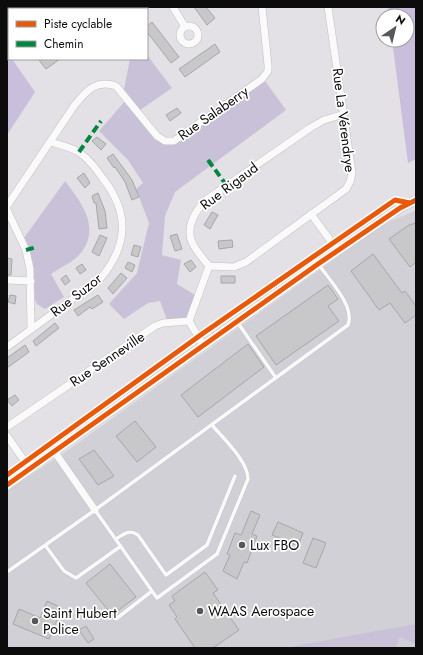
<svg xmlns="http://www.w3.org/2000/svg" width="423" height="655" font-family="Jost,sans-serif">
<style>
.built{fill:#d2d0d7}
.green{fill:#c9c1d8}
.forest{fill:#c9bedc}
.building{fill:#c8c7ca;stroke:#a7a6a8}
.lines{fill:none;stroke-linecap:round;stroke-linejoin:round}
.service-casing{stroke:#c0bfc1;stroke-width:4.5}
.minor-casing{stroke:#c0bfc1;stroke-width:8}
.tertiary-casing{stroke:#c0bfc1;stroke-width:10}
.service{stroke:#fbfafb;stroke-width:3.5}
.minor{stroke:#fbfafb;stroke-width:7}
.tertiary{stroke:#fbfafb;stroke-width:9}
.quiet{stroke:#00873e;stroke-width:4;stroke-dasharray:8 4;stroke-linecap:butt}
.cycleway-casing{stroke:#fff;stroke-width:8}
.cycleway{stroke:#e8590c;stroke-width:5}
.poi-dot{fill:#575759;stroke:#fff;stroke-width:1.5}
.labels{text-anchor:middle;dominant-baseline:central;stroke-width:3.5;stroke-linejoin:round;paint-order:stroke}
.street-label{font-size:14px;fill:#0c0c0d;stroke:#fff}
.poi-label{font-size:14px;fill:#0c0c0d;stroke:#fff;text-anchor:start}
</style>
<rect width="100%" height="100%" fill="#e3e1e5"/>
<path class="built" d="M416,210V648H7V490L61,455L382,225Z"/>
<path class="green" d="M147,55L172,88L140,110L124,89L130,59H147Z
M265,81L286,110L175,192L165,216L162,255L181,260L177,284L195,295L185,321L167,320L160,301L148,303L124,319L109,304L137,273L149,223L136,189L143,183L128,160L99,131L126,100L166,143Z
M65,181C82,203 102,229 79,255C72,263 59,268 51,274L64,297L45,309L37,304L35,300L33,262L24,238Z
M416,624V644L400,637L395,648H293L294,646Z"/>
<path class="forest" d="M388,7H416V159L408,163L392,40H407V16H389Z
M7,52L9,59H12L35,92L7,135Z"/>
<path class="building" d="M194,7H206L215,18L207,25Z
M152,22L179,57L171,63L147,32V26Z
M215,44L220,52L185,77L179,69Z
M38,59H60L46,69Z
M177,108L181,113L170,121L166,115Z
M97,137L106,144L101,150L92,141Z
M113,154L132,180L139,197L132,200L125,182L115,167L114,168L107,158Z
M84,173L90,183L85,188L77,178Z
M98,193L105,211L107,228L99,229L96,203H94L92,196Z
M212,212L218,215L210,229L204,225Z
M416,223V262L410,267L389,239L409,225Z
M177,234L182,249L175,251L170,236Z
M100,235L107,238L99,256L92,252Z
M232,240L233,247L219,249L218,241Z
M134,245L141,247L138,257L131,255Z
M373,254L402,293L405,291L416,306V315L405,323L390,303L379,310L351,271Z
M7,258L12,259L11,275H7Z
M191,260L196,267L190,272L184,264Z
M128,262L135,265L132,272L125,268Z
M82,264L86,270L80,274L76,268Z
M121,273L127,278L113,294L108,288Z
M66,275L70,281L65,285L61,279Z
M221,276H235V283H221Z
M328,285L338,299L328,306L339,321L276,365L256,336Z
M10,295L16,296L15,304L8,302Z
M98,295L103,302L92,309L90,307L78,316L74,310Z
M55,323L59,328L36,346L33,341Z
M248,344L264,367L198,417L181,395Z
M25,345L29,352L7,368V358Z
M15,395L19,400L12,406L7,400Z
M135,421L156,447L137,462L116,436Z
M94,450L114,476L98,485L79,459Z
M251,511L260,515L252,534L257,536L247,563L244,562L237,579L223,571L230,555L227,554L235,533L241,535Z
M278,522L303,533L298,546L272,535Z
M313,538L326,543L316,568L303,563Z
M110,564L136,597L112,615L86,583Z
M205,572L218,590L213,593L239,630L213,648H195L175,619L177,617L169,605L175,601L172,596Z
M47,601L62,608L49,639L13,624L19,609L40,618Z
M86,626L94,639L88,643L79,630Z"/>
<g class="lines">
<g class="service-casing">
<path id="service" d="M238,323L276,378
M95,510L157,598L217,554L248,479C248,461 223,438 212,425
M116,539C124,534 129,529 138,535L166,575L207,545L235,476
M45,545L64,571L76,578L121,546
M7,572L95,510L348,325C355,306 330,281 319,265
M116,619L152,591"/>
</g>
<g class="minor-casing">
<path id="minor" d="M38,7L40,9
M173,7L185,27
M85,9L88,7
M180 35a9 9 0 1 1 18 0a9 9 0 1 1-18 0Z
M7,206L74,106C86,91 96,79 116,86L157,136L165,141H174L262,79L268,71V65L262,7
M7,210L26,250L30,269L31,329
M311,214L338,251
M209,266L234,267L246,262L346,189L350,182L352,173L328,7
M7,280L31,281
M189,321L209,266C204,260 198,253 194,246C184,230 194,212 206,200L310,128L324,120L344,114
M7,347L100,279C128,246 130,214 104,180C97,170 90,160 80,153C72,147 60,145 51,142
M7,427L155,326L163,323L189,321L203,345
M7,436L30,469
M54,451L95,510"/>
</g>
<g class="tertiary-casing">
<path id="tertiary" d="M7,485L318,264L400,208L416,200"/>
</g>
<use href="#service" class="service"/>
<use href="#minor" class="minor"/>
<use href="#tertiary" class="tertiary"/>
<path class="quiet" d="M79,152L101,121
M208,160L227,186
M26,250L37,247"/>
<g class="cycleway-casing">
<path id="cycleway" d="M7,475L202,334L395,200L410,203
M7,485L318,264L400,208L416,200"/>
</g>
<use href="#cycleway" class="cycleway"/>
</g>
<g class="poi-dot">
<circle cx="242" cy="545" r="4"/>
<circle cx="200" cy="611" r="4"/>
<circle cx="35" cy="621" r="4"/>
</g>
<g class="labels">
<g class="street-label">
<text transform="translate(213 113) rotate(-35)">Rue Salaberry</text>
<text transform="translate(344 120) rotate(83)">Rue La Vérendrye</text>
<text transform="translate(229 186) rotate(-37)">Rue Rigaud</text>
<text transform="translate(76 295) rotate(-38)">Rue Suzor</text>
<text transform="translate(107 359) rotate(-34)">Rue Senneville</text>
</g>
<g class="poi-label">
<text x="250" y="545">Lux FBO</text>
<text x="208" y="611">WAAS Aerospace</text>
<text x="43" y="613">Saint Hubert<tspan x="43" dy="16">Police</tspan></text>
</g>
</g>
<rect width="423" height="655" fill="none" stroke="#0c0c0d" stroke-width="16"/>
<rect x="8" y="8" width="140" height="52" fill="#ffffff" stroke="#9e9e9e"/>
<rect x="16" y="21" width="20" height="6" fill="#e8590c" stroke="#9e9e9e"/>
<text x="44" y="28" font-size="12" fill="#0c0c0d">Piste cyclable</text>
<rect x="16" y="41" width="20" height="6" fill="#00873e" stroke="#9e9e9e"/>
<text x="44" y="48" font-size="12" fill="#0c0c0d">Chemin</text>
<g transform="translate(395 28) rotate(35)"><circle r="19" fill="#ffffff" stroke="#9e9e9e"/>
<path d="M0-3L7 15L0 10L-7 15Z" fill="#575759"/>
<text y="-6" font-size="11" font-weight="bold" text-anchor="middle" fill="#0c0c0d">N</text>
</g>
</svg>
